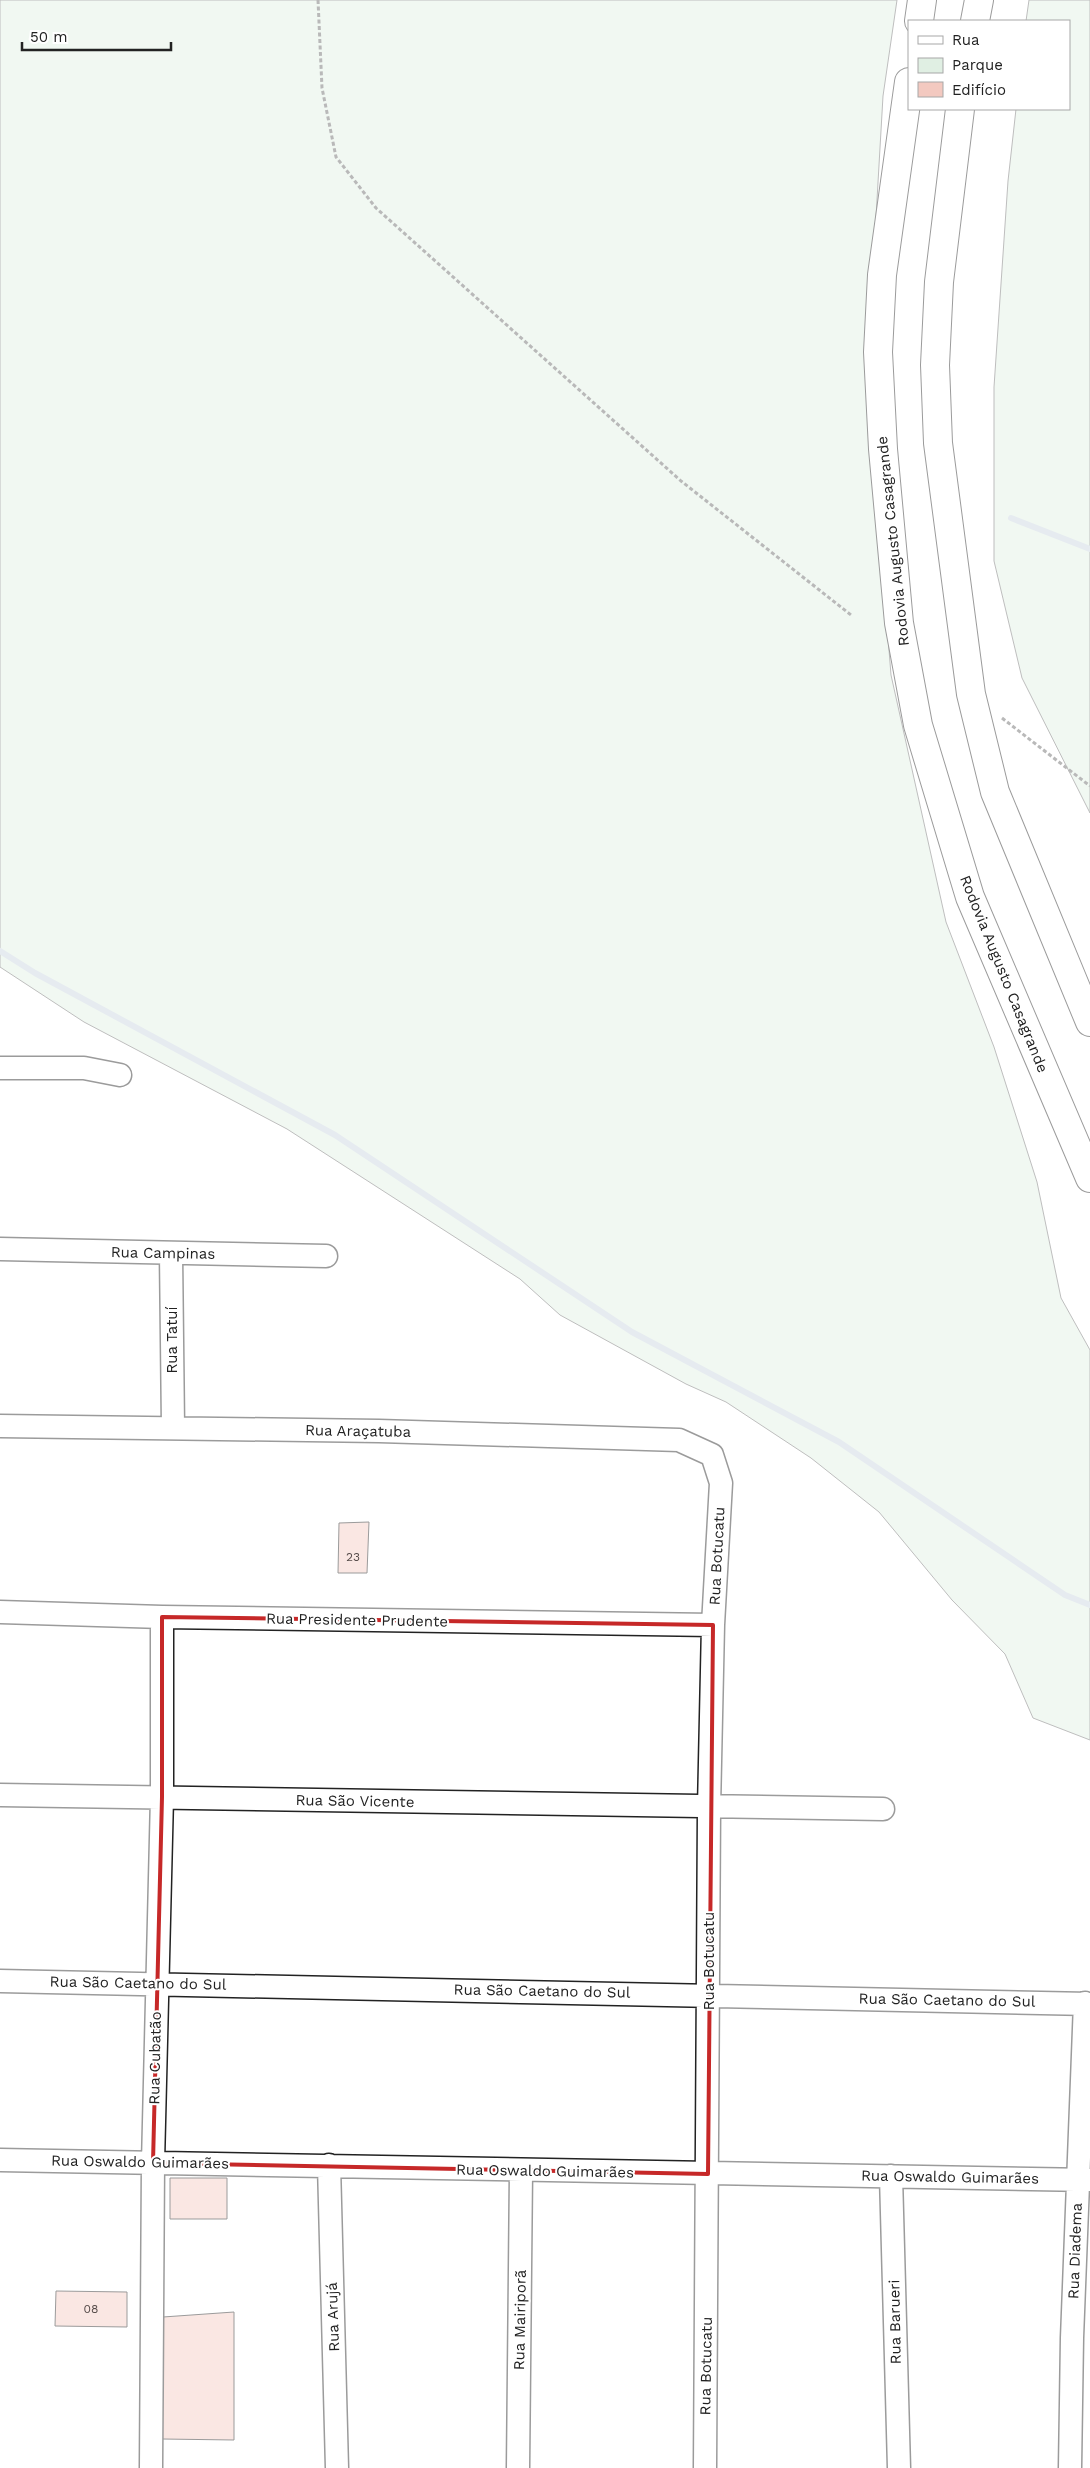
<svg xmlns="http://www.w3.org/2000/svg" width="1090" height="2468" font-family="'Work Sans',sans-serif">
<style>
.green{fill:#e0efe3;stroke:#6f6f6f}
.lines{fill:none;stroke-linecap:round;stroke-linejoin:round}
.stream{stroke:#c7d3dd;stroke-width:6}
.building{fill:#f3c9c0;stroke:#222}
.minor-casing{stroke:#222;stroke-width:25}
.major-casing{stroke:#222;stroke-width:30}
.path{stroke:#646464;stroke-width:3;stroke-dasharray:4 2.5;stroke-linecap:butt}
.minor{stroke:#fff;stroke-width:22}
.major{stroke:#fff;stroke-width:28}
.marked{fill:none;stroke:#c62828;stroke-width:4;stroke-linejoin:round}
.labels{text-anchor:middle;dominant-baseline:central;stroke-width:4;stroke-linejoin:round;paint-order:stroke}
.number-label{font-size:12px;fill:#564c4a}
.street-label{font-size:15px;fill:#222;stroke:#fff}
</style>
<rect width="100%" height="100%" fill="#fff"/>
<path class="green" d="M0,0H897L883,96L867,373L891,675L946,922L994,1047L1037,1182L1061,1298L1090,1350V1740L1033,1718L1005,1654L952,1600L879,1512L811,1458L726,1402L686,1384L560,1315L520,1279L287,1129L84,1022L0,967Z
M1029,0H1090V813L1022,678L994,561V387L1008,181L1016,109H1069V21H1026Z"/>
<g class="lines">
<path class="stream" d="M1011,518L1090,549
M0,951L35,973L335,1135L632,1332L839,1442L1065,1595L1090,1605"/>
</g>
<path class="building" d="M369,1522L367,1573H338L339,1523Z
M170,2178H227V2219H170Z
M56,2291L127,2292V2327L55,2326Z
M234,2312V2440L162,2439L163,2317Z"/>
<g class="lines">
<g class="minor-casing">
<path id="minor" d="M0,1068H84L120,1075
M0,1249L326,1256
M171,1254L173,1427
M0,1426L379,1431L679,1440L712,1455L721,1483L713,1625L709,1808L705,2468
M0,1612L162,1617L713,1625
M0,1795L883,1809
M0,1981L1090,2004
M0,2160L1090,2180
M329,2165L337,2468
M891,2176L899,2468
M151,2468L153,2163L162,1797V1617
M518,2468L521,2171
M1070,2468L1072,2338L1085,2003"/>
</g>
<g class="major-casing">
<path id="major" d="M919,21L922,0
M975,21L979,0
M909,82L882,275L878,352L883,449L899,623L918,725L970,897L1090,1178
M960,109L939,282L935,365L938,443L971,694L995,792L1090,1022"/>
</g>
<path class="path" d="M318,0L322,88L336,157L376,208L681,481L851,615
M1002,718L1090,786"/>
<use href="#minor" class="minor"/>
<use href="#major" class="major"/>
</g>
<path d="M0 0H1090V2468H0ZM162,1617L713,1625L708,2174L153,2163L162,1797Z" fill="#fff" fill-opacity=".55" fill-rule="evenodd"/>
<path class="marked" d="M162,1617L713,1625L708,2174L153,2163L162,1797Z"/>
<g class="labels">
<g class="number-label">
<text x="353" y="1557">23</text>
<text x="91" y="2309">08</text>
</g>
<g class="street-label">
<text transform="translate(893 541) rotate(-96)">Rodovia Augusto Casagrande</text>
<text transform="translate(1004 974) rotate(68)">Rodovia Augusto Casagrande</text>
<text transform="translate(163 1253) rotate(1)">Rua Campinas</text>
<text transform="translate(172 1340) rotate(-90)">Rua Tatuí</text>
<text transform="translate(358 1431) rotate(1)">Rua Araçatuba</text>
<text transform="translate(717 1556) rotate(-87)">Rua Botucatu</text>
<text transform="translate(357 1620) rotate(1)">Rua Presidente Prudente</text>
<text transform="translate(355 1801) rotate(1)">Rua São Vicente</text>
<text transform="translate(709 1961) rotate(-90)">Rua Botucatu</text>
<text transform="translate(138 1983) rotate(1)">Rua São Caetano do Sul</text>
<text transform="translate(542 1991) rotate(1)">Rua São Caetano do Sul</text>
<text transform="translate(947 2000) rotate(1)">Rua São Caetano do Sul</text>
<text transform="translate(155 2058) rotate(-89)">Rua Cubatão</text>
<text transform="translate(140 2162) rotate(1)">Rua Oswaldo Guimarães</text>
<text transform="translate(545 2171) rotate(1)">Rua Oswaldo Guimarães</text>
<text transform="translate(950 2177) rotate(1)">Rua Oswaldo Guimarães</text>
<text transform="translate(1075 2251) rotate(-88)">Rua Diadema</text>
<text transform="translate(333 2317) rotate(-92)">Rua Arujá</text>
<text transform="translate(520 2320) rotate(-89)">Rua Mairiporã</text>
<text transform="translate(895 2322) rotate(-91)">Rua Barueri</text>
<text transform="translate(706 2366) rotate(-89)">Rua Botucatu</text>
</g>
</g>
<rect x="908" y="20" width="162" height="90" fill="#ffffff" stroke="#a7a7a7"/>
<rect x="918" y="36" width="25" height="8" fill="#ffffff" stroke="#a7a7a7"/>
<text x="952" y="45" font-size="15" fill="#222222">Rua</text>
<rect x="918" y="58" width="25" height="15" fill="#e0efe3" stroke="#a7a7a7"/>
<text x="952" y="70" font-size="15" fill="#222222">Parque</text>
<rect x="918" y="82" width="25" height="15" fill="#f3c9c0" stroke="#a7a7a7"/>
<text x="952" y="95" font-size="15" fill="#222222">Edifício</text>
<path d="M22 42v8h149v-8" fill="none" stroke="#222222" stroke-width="2.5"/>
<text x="30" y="42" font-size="15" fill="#222222" stroke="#ffffff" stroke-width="4" paint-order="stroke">50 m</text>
</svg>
